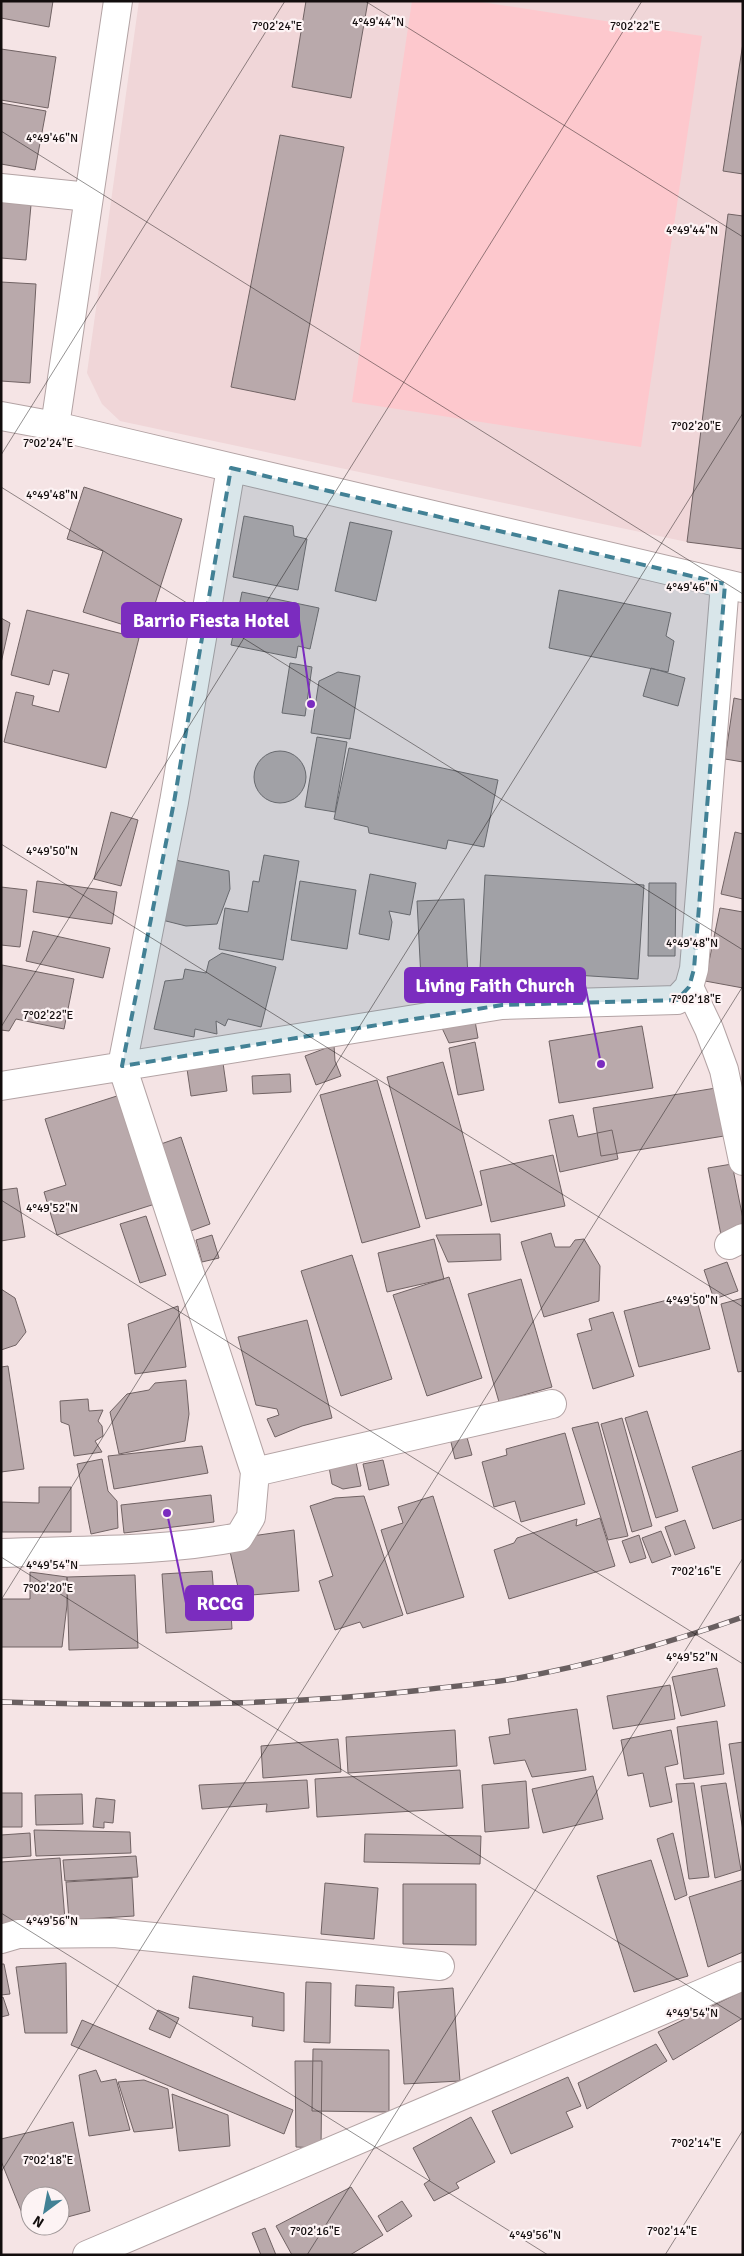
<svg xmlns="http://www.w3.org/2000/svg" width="744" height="2256" font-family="Signika,sans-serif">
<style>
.built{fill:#f0d6d8}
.green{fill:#fdc8cd}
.building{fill:#b9a9ab;stroke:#716364}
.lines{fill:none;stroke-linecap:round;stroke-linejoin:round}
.minor-casing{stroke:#b3a3a4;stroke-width:30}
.minor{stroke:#fff;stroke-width:28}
.rail-casing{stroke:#695f60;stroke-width:5.5}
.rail{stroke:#fdf3f4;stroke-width:4;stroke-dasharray:11;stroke-linecap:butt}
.marked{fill:#428195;fill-opacity:0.2;stroke:#428195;stroke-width:4;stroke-dasharray:10 6;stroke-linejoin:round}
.ticks{fill:none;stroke:#120d0d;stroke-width:1;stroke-opacity:0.45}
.ticks-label{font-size:12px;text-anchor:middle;fill:#120d0d;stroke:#fdf3f4;stroke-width:4.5;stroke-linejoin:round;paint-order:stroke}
.leader{fill:none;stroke:#7b2cbf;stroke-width:2}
.callout-dot{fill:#7b2cbf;stroke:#fdf3f4;stroke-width:2}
.callout{fill:#7b2cbf;stroke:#7b2cbf;stroke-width:2}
.callout-label{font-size:19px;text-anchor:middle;font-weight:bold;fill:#fff}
</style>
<rect width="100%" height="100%" fill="#f5e4e5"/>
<path class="built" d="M139,1H743V549L687,542L120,421L102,404L87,373Z"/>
<path class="green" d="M412,1H475L702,36L641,447L352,402Z"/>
<path class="building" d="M1,1H53L49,27L1,18Z
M306,1H368L351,98L292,87Z
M743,43V174L723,171Z
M1,49L56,57L48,108L1,100Z
M1,103L46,111L35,170L1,164Z
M280,135L344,147L295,400L231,387Z
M1,202L31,205L26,260L1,258Z
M728,214L743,216V549L687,542Z
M1,282L36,284L30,383L1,381Z
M84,487L182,519L146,632L83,612L103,551L67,539Z
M244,516L293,526L294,536L307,539L298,590L233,577Z
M350,522L392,531L376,601L335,591Z
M559,590L671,613L666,636L674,641L668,672L549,648Z
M242,592L319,608L310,649L298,646L296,658L231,645Z
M27,610L139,638L106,768L4,742L16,692L34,696L32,705L59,712L69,674L53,670L49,685L11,675Z
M1,618L10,623L1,663Z
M290,663L312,667L305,716L282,713Z
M651,668L685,678L678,706L643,696Z
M338,672L360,676L350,739L311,733L319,681Z
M734,698L743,700V762L725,759Z
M317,737L347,742L335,812L305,807Z
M349,748L498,780L484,847L448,840L446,849L369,833L368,827L334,819Z
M254 777a26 26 0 1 1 52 0a26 26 0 1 1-52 0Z
M111,812L138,820L121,886L94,879Z
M735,832L743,834V899L721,894Z
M264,855L299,861L283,960L219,949L225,908L248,912L253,881L259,882Z
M175,860L229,871L230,889L217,924L186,926L162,920Z
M370,874L416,883L410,915L389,911L392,922L389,940L359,934Z
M485,875L644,885L638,979L480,969Z
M37,881L117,892L112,924L33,912Z
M300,881L356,890L347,949L291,940Z
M649,883H676L675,956H648Z
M1,887L27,890L20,947L1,945Z
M464,899L468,977L421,979L417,901Z
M720,908L743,912V988L705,981Z
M33,931L110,948L103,978L26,961Z
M222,953L276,967L261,1027L228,1019L225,1026L216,1021L217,1034L195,1029L194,1037L154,1029L165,981L183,979L185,969L206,973L209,961Z
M2,965L74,979L64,1029L16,1019L9,1031L1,1030Z
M475,1021L478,1038L449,1043L442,1028Z
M642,1026L653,1088L559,1103L549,1041Z
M475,1042L484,1090L458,1095L449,1048Z
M334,1045L335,1061L341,1076L316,1085L305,1056Z
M443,1062L482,1205L426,1219L387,1077Z
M223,1063L227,1091L191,1096L187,1069Z
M290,1074L291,1092L253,1094L252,1076Z
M377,1080L420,1227L362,1243L320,1095Z
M716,1088L724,1136L601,1156L593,1108Z
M120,1095L155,1204L57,1235L44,1192L66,1185L45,1119Z
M573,1115L578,1137L612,1130L618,1159L560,1172L549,1120Z
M181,1137L210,1224L188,1232L158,1145Z
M553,1155L565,1206L491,1222L480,1171Z
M732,1164L743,1219V1231L721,1235L708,1168Z
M17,1188L25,1237L1,1241V1190Z
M146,1216L166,1275L140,1283L120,1224Z
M551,1233L555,1247H570L575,1240L584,1239L600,1266L599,1301L544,1317L521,1242Z
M500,1234L501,1260L448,1262L436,1235Z
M212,1235L219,1258L202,1262L196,1240Z
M434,1239L444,1279L387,1292L378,1253Z
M352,1255L392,1379L341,1396L301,1271Z
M727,1262L738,1291L714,1299L704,1270Z
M449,1277L482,1378L427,1396L393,1295Z
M521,1279L552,1387L499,1402L468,1294Z
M1,1289L15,1298L26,1332L16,1345L1,1350Z
M695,1293L710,1349L639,1367L624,1311Z
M743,1298V1371L738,1372L721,1304Z
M178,1306L186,1367L135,1374L128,1324Z
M613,1312L634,1376L593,1389L577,1334L592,1330L589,1319Z
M307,1320L332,1418L302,1426L275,1437L267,1419L279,1415L277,1409L256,1405L238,1337Z
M8,1366L24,1469L1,1472V1367Z
M186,1380L189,1414L185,1441L119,1454L110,1412L127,1394L149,1390L155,1383Z
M88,1399L89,1411L103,1410L98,1421L102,1426L103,1436L95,1441L102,1452L74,1456L69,1425L61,1422L60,1401Z
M647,1411L678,1511L656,1518L625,1418Z
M622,1418L652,1526L632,1532L601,1424Z
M598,1422L628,1536L608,1540L572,1428Z
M565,1433L585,1504L521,1522L515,1501L494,1507L482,1462L507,1455L506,1449Z
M466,1434L472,1455L455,1459L450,1438Z
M202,1446L208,1473L114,1489L108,1456Z
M743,1450V1519L713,1529L692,1467Z
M102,1459L108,1491L117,1501L118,1528L91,1534L77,1464Z
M383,1460L389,1485L369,1490L363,1464Z
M356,1462L361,1486L343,1489L332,1484L329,1467Z
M39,1487H71V1532H2V1502L39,1503Z
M211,1495L214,1522L124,1533L121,1505Z
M364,1496L403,1615L363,1628L360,1622L335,1630L319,1581L333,1576L310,1506L335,1498Z
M433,1496L464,1597L407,1614L381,1530L403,1523L398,1507Z
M600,1518L615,1566L509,1599L494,1550L514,1543L517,1538L577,1519L576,1526Z
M685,1520L695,1548L675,1555L665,1527Z
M294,1530L299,1591L240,1596L229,1547L252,1542V1536Z
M661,1531L671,1556L652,1563L642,1538Z
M639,1535L646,1558L630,1563L622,1541Z
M212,1571L214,1596L230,1599L232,1629L166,1633L162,1574Z
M30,1572L67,1577V1605L62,1647H1V1599H30Z
M135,1575L138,1648L69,1650L67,1577Z
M717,1668L725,1706L681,1716L672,1677Z
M670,1685L675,1719L613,1729L607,1696Z
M577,1709L586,1770L532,1777L525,1760L494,1764L489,1737L510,1734L508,1719Z
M717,1721L724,1774L684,1779L677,1727Z
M455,1730L457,1766L348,1773L346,1737Z
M671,1730L678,1764L665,1767L672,1802L650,1807L643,1773L628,1776L621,1740Z
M338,1739L341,1772L263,1778L261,1746Z
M743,1742V1831L729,1744Z
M460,1770L463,1808L317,1817L315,1779Z
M593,1776L603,1819L543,1833L532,1789Z
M307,1780L309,1808L266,1812L267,1804L202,1809L199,1785Z
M526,1781L529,1828L485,1832L482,1785Z
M694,1783L709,1877L689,1879L676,1784Z
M726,1783L741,1870L715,1878L701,1786Z
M1,1793H22V1827H1Z
M82,1794L83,1824L36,1825L35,1795Z
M96,1798L115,1800L113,1823L104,1822V1828L93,1827Z
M34,1830L130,1832L131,1853L36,1856Z
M30,1833L31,1856L1,1858V1835Z
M673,1833L687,1895L675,1900L657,1839Z
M365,1834L481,1836L480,1864L364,1862Z
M136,1856L138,1877L65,1881L63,1860Z
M60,1858L65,1920L1,1924V1862Z
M651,1860L688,1976L634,1992L597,1876Z
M132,1878L134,1916L69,1920L66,1882Z
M743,1880V1952L708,1967L689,1897Z
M325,1883L378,1888L374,1939L321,1934Z
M403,1884H476V1945L403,1944Z
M66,1963L67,2033H25L16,1967Z
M1,1964H4L10,1994L1,1995Z
M193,1976L284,1993V2031L252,2026L253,2017L189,2008Z
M306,1982L331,1983L330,2043L304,2042Z
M356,1985L394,1987L393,2008L355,2006Z
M453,1988L460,2081L404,2084L398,1992Z
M743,1991V2018L673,2060L658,2032Z
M3,1997L9,2015L1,2017V1998Z
M158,2010L179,2018L170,2038L149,2029Z
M82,2020L293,2110L284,2134L71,2045Z
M656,2044L667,2061L587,2109L578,2083Z
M313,2049L389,2050V2112L312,2111Z
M295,2061H322L321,2148L296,2147Z
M96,2070L101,2082L116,2079L130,2130L89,2136L79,2075Z
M568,2077L581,2106L566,2112L573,2127L511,2154L492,2111Z
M144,2080L168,2089L173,2128L134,2132L118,2082Z
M172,2094L228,2115L230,2146L179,2151Z
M471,2117L495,2162L456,2183L459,2188L434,2201L424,2184L430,2180L413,2148Z
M73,2122L90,2211L60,2219V2196H30V2226H35L28,2228L1,2161V2139Z
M351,2187L383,2235L350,2255H292L276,2226Z
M402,2201L412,2216L387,2232L378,2216Z
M265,2228L276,2255H261L252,2233Z"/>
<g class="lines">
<g class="minor-casing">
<path id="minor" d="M1,188L89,197
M1,416L55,426L743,588
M55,426L118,1
M689,987L709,1029L724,1070L743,1161
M1,1086L502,1005L677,1000L689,987L694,969L725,584
M729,1245L743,1238
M255,1472L552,1404
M1,1553C80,1550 162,1552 239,1537L251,1517L255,1472L122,1066L174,802L231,468
M1,1939L18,1934L114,1933L440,1966
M87,2255L743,1976"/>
</g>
<use href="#minor" class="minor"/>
<g class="rail-casing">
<path id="rail" d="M1,1702C142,1706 283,1706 423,1690C453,1686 484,1684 513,1679C591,1665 669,1643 743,1617"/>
</g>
<use href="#rail" class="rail"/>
</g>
<path class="marked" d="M231,468L725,584L694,969L689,987L677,1000L502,1005L122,1066L174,802Z"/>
<path class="ticks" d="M365,1L743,237M1,131L743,594M1,455L285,1M1,487L743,950M1,844L743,1307M1,1027L642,1M1,1200L743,1664M1,1557L743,2020M1,1600L743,413M1,1913L548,2255M1,2172L743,986M307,2255L743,1558M665,2255L743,2130"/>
<g class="ticks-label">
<text x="378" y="26">4°49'44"N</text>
<text x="277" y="30">7°02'24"E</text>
<text x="635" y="30">7°02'22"E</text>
<text x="52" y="142">4°49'46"N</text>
<text x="692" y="234">4°49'44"N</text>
<text x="696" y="430">7°02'20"E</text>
<text x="48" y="447">7°02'24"E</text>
<text x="52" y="499">4°49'48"N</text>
<text x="692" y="591">4°49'46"N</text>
<text x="52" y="855">4°49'50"N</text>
<text x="692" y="947">4°49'48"N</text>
<text x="696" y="1003">7°02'18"E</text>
<text x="48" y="1019">7°02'22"E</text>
<text x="52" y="1212">4°49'52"N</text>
<text x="692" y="1304">4°49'50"N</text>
<text x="52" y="1569">4°49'54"N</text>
<text x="696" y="1575">7°02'16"E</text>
<text x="48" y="1592">7°02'20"E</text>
<text x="692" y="1661">4°49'52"N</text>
<text x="52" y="1925">4°49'56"N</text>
<text x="692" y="2017">4°49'54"N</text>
<text x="696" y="2147">7°02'14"E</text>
<text x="48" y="2164">7°02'18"E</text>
<text x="315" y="2235">7°02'16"E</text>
<text x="672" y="2235">7°02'14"E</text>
<text x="535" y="2239">4°49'56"N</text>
</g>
<path class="leader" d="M311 704L299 620M601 1064L585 985M167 1513L186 1603"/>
<g class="callout-dot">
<circle cx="311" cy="704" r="5"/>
<circle cx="601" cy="1064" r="5"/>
<circle cx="167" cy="1513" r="5"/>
</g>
<g class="callout">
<rect x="122" y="603" width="177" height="34" rx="5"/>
<rect x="405" y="968" width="180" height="34" rx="5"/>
<rect x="186" y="1586" width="67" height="34" rx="5"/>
</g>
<g class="callout-label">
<text x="211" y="627">Barrio Fiesta Hotel</text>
<text x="495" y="992">Living Faith Church</text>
<text x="220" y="1610">RCCG</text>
</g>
<rect width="744" height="2256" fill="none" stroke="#120d0d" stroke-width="5"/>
<g transform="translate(45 2211) rotate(212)"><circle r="24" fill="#fdf3f4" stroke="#9f9798"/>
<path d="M0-4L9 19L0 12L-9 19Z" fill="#428195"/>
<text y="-8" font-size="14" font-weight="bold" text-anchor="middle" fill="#120d0d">N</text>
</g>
</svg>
